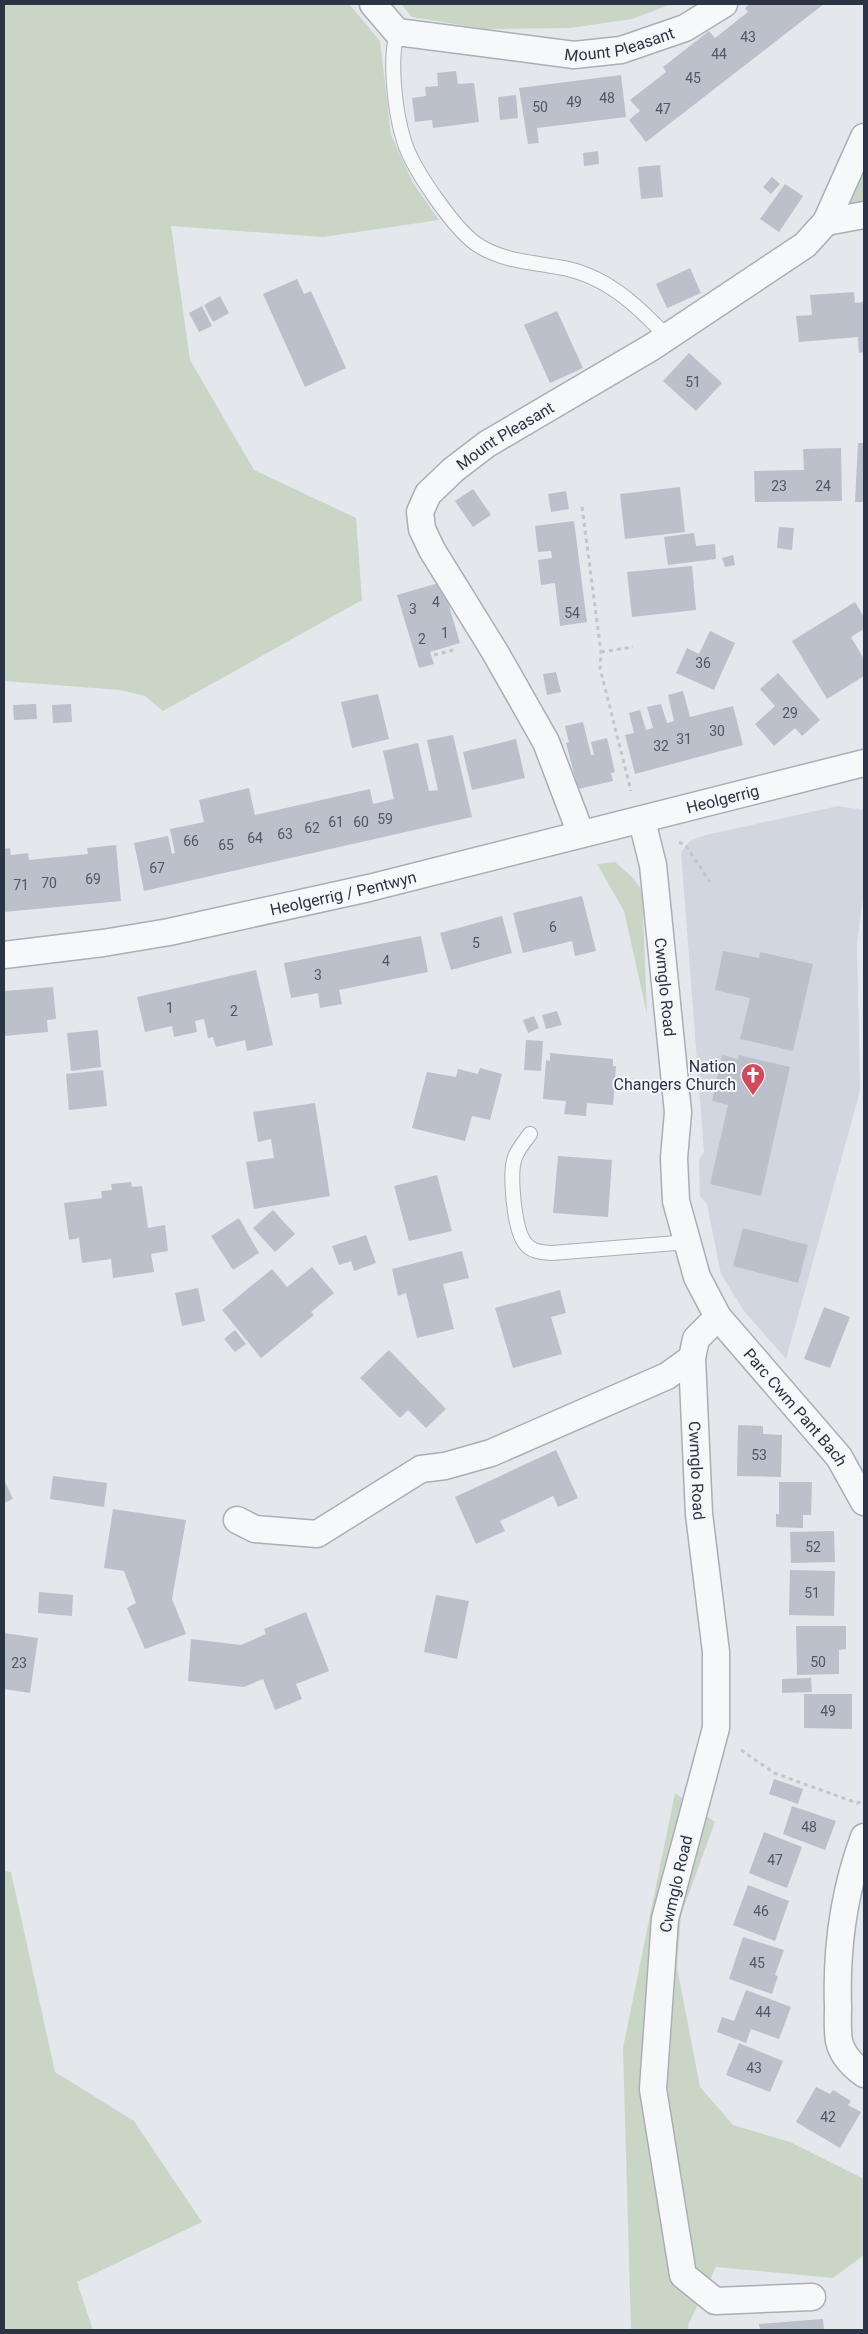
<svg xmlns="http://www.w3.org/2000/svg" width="868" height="2334" font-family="Roboto,sans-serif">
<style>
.built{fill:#d2d6de}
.green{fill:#c9d6c5}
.building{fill:#bbc0ca}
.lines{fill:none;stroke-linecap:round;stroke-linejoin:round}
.lane-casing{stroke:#a9aeb7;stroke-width:16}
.street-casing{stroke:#a9aeb7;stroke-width:29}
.path{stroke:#c2c5cb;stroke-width:3;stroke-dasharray:4 4;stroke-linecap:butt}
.lane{stroke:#f7f8fa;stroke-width:14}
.street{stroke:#f7f8fa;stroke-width:26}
.labels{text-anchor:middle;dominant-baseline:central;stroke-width:4;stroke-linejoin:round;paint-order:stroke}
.number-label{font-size:14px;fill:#4f5766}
.street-label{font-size:16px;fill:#2b3445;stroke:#f4f6f9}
.poi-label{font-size:16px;fill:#2b3445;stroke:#f4f6f9;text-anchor:end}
</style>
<rect width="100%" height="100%" fill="#e4e7ec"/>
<path class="built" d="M838,806L864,810V889L857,943L860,1091L786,1359L744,1311L721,1274L707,1204L700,1196L699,1159L704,1152L681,852L691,840L706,835Z"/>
<path class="green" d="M4,4H349L380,41L391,135L413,183L439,220L323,237L171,226L190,360L254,470L356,518L362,600L163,711L145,696L120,690L4,681Z
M401,4H672L632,19L570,28L485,29L412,17Z
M864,164V203H847Z
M615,862L632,877L642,890L647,1014L624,911L597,864Z
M675,1793L715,1822L681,1915L677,1967L700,2087L733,2125L790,2142L864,2179V2255L833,2278L716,2267L689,2323L688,2330H631L623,2048Z
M4,1871L11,1872L55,2072L134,2121L202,2222L77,2282L93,2330H4Z"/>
<path class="building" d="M750,4H824L646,142L629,120L640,111L630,100L666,72L663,67L709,31L715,38L748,12L745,8Z
M456,71L458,84L474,83L479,122L433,128L432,120L415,122L412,98L426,96L425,87L438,86L437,73Z
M621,75L626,117L537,128L539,143L528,144L519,88Z
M516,95L518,118L500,120L498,97Z
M598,151L599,164L584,166L583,153Z
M660,165L663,197L641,199L638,167Z
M772,177L780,184L771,194L763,187Z
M785,184L803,196L779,232L760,219Z
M690,268L701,293L667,308L656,284Z
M297,279L304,294L311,291L346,368L305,387L263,294Z
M854,292L855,303L864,302V352L859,353L858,337L799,342L796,316L812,315L810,295Z
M220,296L229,313L213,322L204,305Z
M202,306L212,326L199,332L189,313Z
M557,311L583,368L550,383L524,325Z
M689,353L722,383L696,411L663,381Z
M858,443H864V502H855Z
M841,448L842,501L755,502L754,471L804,470L803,449Z
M680,487L685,532L625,539L620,494Z
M473,489L491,515L473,527L455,501Z
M566,491L569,509L551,512L548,494Z
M574,521L587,622L560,626L555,583L541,585L538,560L552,558L551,551L538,552L535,526Z
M779,527L794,528L792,550L777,548Z
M694,533L696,546L715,544L716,559L668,565L664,537Z
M733,555L735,565L725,567L722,558Z
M692,566L696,610L632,617L627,572Z
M442,582L460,643L430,652L434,664L419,668L397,595Z
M855,602L864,617V629L851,637L864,659V676L827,699L792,641Z
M710,631L735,643L714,690L676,673L687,648L699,654Z
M556,672L561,692L547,695L543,674Z
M778,673L820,720L802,736L795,728L774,746L755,724L775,706L760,689Z
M683,691L690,717L733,706L743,745L635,774L625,735L634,733L629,713L640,710L646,730L653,728L647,707L661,704L667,723L674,721L668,695Z
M378,694L389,739L352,748L341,702Z
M36,704L37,719L14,720L13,705Z
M71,704L72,722L53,723L52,705Z
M583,722L591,755H594L591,742L607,738L615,772L611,773L613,781L578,789L566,743L569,742L565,726Z
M453,735L472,817L144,891L134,843L168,836L172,854L175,853L170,829L204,822L199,800L249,788L255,815L370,789L373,804L394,799L383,751L418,743L429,791L438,790L427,740Z
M516,739L525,778L472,790L463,752Z
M116,845L121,901L4,912V849L10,848L11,855L28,853L29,860L88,854L87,848Z
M582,896L596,951L575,956L572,941L523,953L513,913Z
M502,916L512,953L451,970L440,933Z
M421,936L428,972L339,990L342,1004L320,1008L318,993L291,998L284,963Z
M723,951L759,958L760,952L813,964L793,1051L740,1039L750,998L715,990Z
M256,970L273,1045L247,1051L245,1040L216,1047L213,1037L208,1038L204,1019L195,1021L197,1032L174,1037L172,1026L145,1032L137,997Z
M53,987L56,1019L47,1020L48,1032L4,1036V991Z
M557,1011L562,1025L546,1029L542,1015Z
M534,1016L539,1028L528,1033L523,1020Z
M98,1030L101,1067L71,1071L67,1033Z
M526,1040L543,1041L541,1071L524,1070Z
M550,1053L613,1059V1066H616L613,1105L587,1103L586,1116L564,1114L566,1101L543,1099L546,1060L550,1061Z
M722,1055L738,1059L739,1055L790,1067L761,1196L710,1184L728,1105L712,1101Z
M480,1068L502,1074L490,1120L472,1116L465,1141L412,1128L427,1072L456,1077L458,1069L478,1074Z
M103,1070L107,1106L69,1110L66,1074Z
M315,1103L330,1196L254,1209L246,1162L274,1158L271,1139L258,1142L253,1112Z
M558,1156L612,1160L608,1217L553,1213Z
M437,1175L452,1231L409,1241L394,1186Z
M131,1182L132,1187L142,1186L148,1228L165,1225L168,1251L151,1254L154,1272L113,1278L111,1259L82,1263L79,1238L69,1240L64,1203L102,1198L101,1191L112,1190L111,1184Z
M273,1210L295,1234L275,1252L253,1228Z
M239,1218L259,1253L233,1270L211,1236Z
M743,1228L808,1245L798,1283L733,1266Z
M366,1235L376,1263L354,1271L351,1261L339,1265L332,1246Z
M462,1251L469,1278L443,1284L454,1329L417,1338L406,1293L398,1296L392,1269Z
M312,1267L334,1293L311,1312L314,1315L261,1358L222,1310L272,1269L287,1287Z
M198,1288L205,1321L182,1326L175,1293Z
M560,1290L566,1313L551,1317L562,1354L513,1368L495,1308Z
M824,1307L850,1317L830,1368L804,1359Z
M235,1330L246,1344L235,1352L224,1339Z
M389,1350L446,1409L426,1428L408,1410L400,1418L360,1378Z
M738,1425L763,1426V1434L782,1435L781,1477L737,1476Z
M556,1450L578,1498L558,1507L553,1496L500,1521L505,1531L476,1544L455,1497Z
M53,1476L107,1483L104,1507L50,1499Z
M4,1480L13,1499L4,1503Z
M779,1482H812L811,1515H803V1528L776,1527V1514H779Z
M113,1509L186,1520L172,1599L186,1634L145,1649L127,1608L136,1603L124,1571L104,1568Z
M834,1531L835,1562L791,1563L790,1532Z
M790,1570L835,1571L834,1616L789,1615Z
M39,1592L73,1595L72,1616L38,1613Z
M436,1595L469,1601L457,1659L424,1652Z
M306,1612L329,1671L296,1684L302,1699L275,1710L263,1679L244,1687L188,1681L191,1639L241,1645L266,1634L264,1629Z
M796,1626H846V1649L839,1650V1674L797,1675Z
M4,1633L38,1638L30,1693L4,1689Z
M811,1678L812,1692L782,1693V1679Z
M804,1694H852V1729L804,1728Z
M774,1779L803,1789L798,1804L769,1794Z
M792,1806L836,1821L825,1850L783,1834Z
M764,1832L802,1847L787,1888L749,1873Z
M748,1885L789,1901L775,1941L733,1925Z
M743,1937L784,1950L775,1975L778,1976L772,1994L729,1979Z
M746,1990L791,2007L779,2039L751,2029L746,2043L717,2032L722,2017L734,2021Z
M739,2043L783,2061L770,2092L726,2075Z
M816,2087L830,2094L833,2090L851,2101L848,2105L861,2112L840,2148L796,2122Z
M823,2319L824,2330H760L759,2324Z"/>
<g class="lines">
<g class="lane-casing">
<path id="lane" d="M397,32C389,62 395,112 404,141C412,168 457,234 481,247C505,261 531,262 558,267C604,274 636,304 667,337
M530,1134C525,1141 518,1149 515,1157C509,1173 514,1229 525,1243C531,1252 542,1252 552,1253L689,1242"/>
</g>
<g class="street-casing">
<g id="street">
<path id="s1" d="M373,4L397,32L574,55L621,50L685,28L724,4"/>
<path d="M826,222L864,215"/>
<path id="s2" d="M642,821L653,865L678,1112L674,1158L676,1201L697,1277L718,1317L696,1339L692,1358L699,1514L716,1652V1728L665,1919L653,2089L683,2275L715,2301L812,2297"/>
<path id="s3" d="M581,834L546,742L495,652L432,550L422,529L420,512L428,494L453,470L487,444L652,347L805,245L826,222L864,137"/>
<path id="s4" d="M4,955L103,943L169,932L369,888L864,763"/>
<path id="s5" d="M718,1317L839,1457L864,1502"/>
<path d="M237,1520L255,1529L317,1534L421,1469L445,1466L491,1453L667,1376L692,1358"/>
<path d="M864,1837C844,1891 836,1948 838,2006C838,2017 837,2030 839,2041C842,2055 853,2066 864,2074"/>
</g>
</g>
<path class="path" d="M582,507L601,652L600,668L631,791
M601,652L633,647
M434,655L457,649
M679,842L686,846L710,882
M741,1750L774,1773L857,1803L864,1801"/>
<use href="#lane" class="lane"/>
<use href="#street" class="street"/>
</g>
<defs>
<g id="church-pin" transform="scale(1.25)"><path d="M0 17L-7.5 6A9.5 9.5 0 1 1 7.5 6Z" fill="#d1495b" stroke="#f4f6f9"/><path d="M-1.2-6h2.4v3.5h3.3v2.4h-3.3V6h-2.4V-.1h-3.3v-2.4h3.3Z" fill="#fff"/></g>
</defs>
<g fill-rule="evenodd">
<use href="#church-pin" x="753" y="1075"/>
</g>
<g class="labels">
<g class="number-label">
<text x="748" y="37">43</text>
<text x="719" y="54">44</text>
<text x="693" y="78">45</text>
<text x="607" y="98">48</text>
<text x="574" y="102">49</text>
<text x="540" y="107">50</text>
<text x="663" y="109">47</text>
<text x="693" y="382">51</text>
<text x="779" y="486">23</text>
<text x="823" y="486">24</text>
<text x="436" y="602">4</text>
<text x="413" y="609">3</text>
<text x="572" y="613">54</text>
<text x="445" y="633">1</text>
<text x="422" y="639">2</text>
<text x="703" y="663">36</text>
<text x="790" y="713">29</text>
<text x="717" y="731">30</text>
<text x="684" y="739">31</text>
<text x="661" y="746">32</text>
<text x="385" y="819">59</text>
<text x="336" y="822">61</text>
<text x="361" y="822">60</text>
<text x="312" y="828">62</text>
<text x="285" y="834">63</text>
<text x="255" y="838">64</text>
<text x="191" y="841">66</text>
<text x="226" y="845">65</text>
<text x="157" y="868">67</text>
<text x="93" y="879">69</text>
<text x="49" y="883">70</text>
<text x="21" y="885">71</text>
<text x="553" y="927">6</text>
<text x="476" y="943">5</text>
<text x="386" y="961">4</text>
<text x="318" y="975">3</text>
<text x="170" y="1008">1</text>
<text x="234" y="1011">2</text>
<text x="759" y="1455">53</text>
<text x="813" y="1547">52</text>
<text x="812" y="1593">51</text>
<text x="818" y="1662">50</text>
<text x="19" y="1663">23</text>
<text x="828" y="1711">49</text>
<text x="809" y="1827">48</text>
<text x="775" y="1860">47</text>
<text x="761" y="1911">46</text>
<text x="757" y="1963">45</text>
<text x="763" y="2012">44</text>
<text x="754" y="2068">43</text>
<text x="828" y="2117">42</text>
</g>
<g class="street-label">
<text stroke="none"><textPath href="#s1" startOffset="262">Mount Pleasant</textPath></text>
<text stroke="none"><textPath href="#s3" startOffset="479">Mount Pleasant</textPath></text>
<text stroke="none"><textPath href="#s4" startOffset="736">Heolgerrig</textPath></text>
<text stroke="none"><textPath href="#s4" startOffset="345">Heolgerrig / Pentwyn</textPath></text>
<text stroke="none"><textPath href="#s2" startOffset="168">Cwmglo Road</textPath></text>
<text stroke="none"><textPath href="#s5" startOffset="119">Parc Cwm Pant Bach</textPath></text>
<text stroke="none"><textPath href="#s2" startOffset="670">Cwmglo Road</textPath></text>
<text transform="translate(676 1884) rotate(-77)">Cwmglo Road</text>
</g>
<g class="poi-label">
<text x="736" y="1066">Nation<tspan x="736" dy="18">Changers Church</tspan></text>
</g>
</g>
<rect width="868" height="2334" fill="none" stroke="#2b3445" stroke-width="10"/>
</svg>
